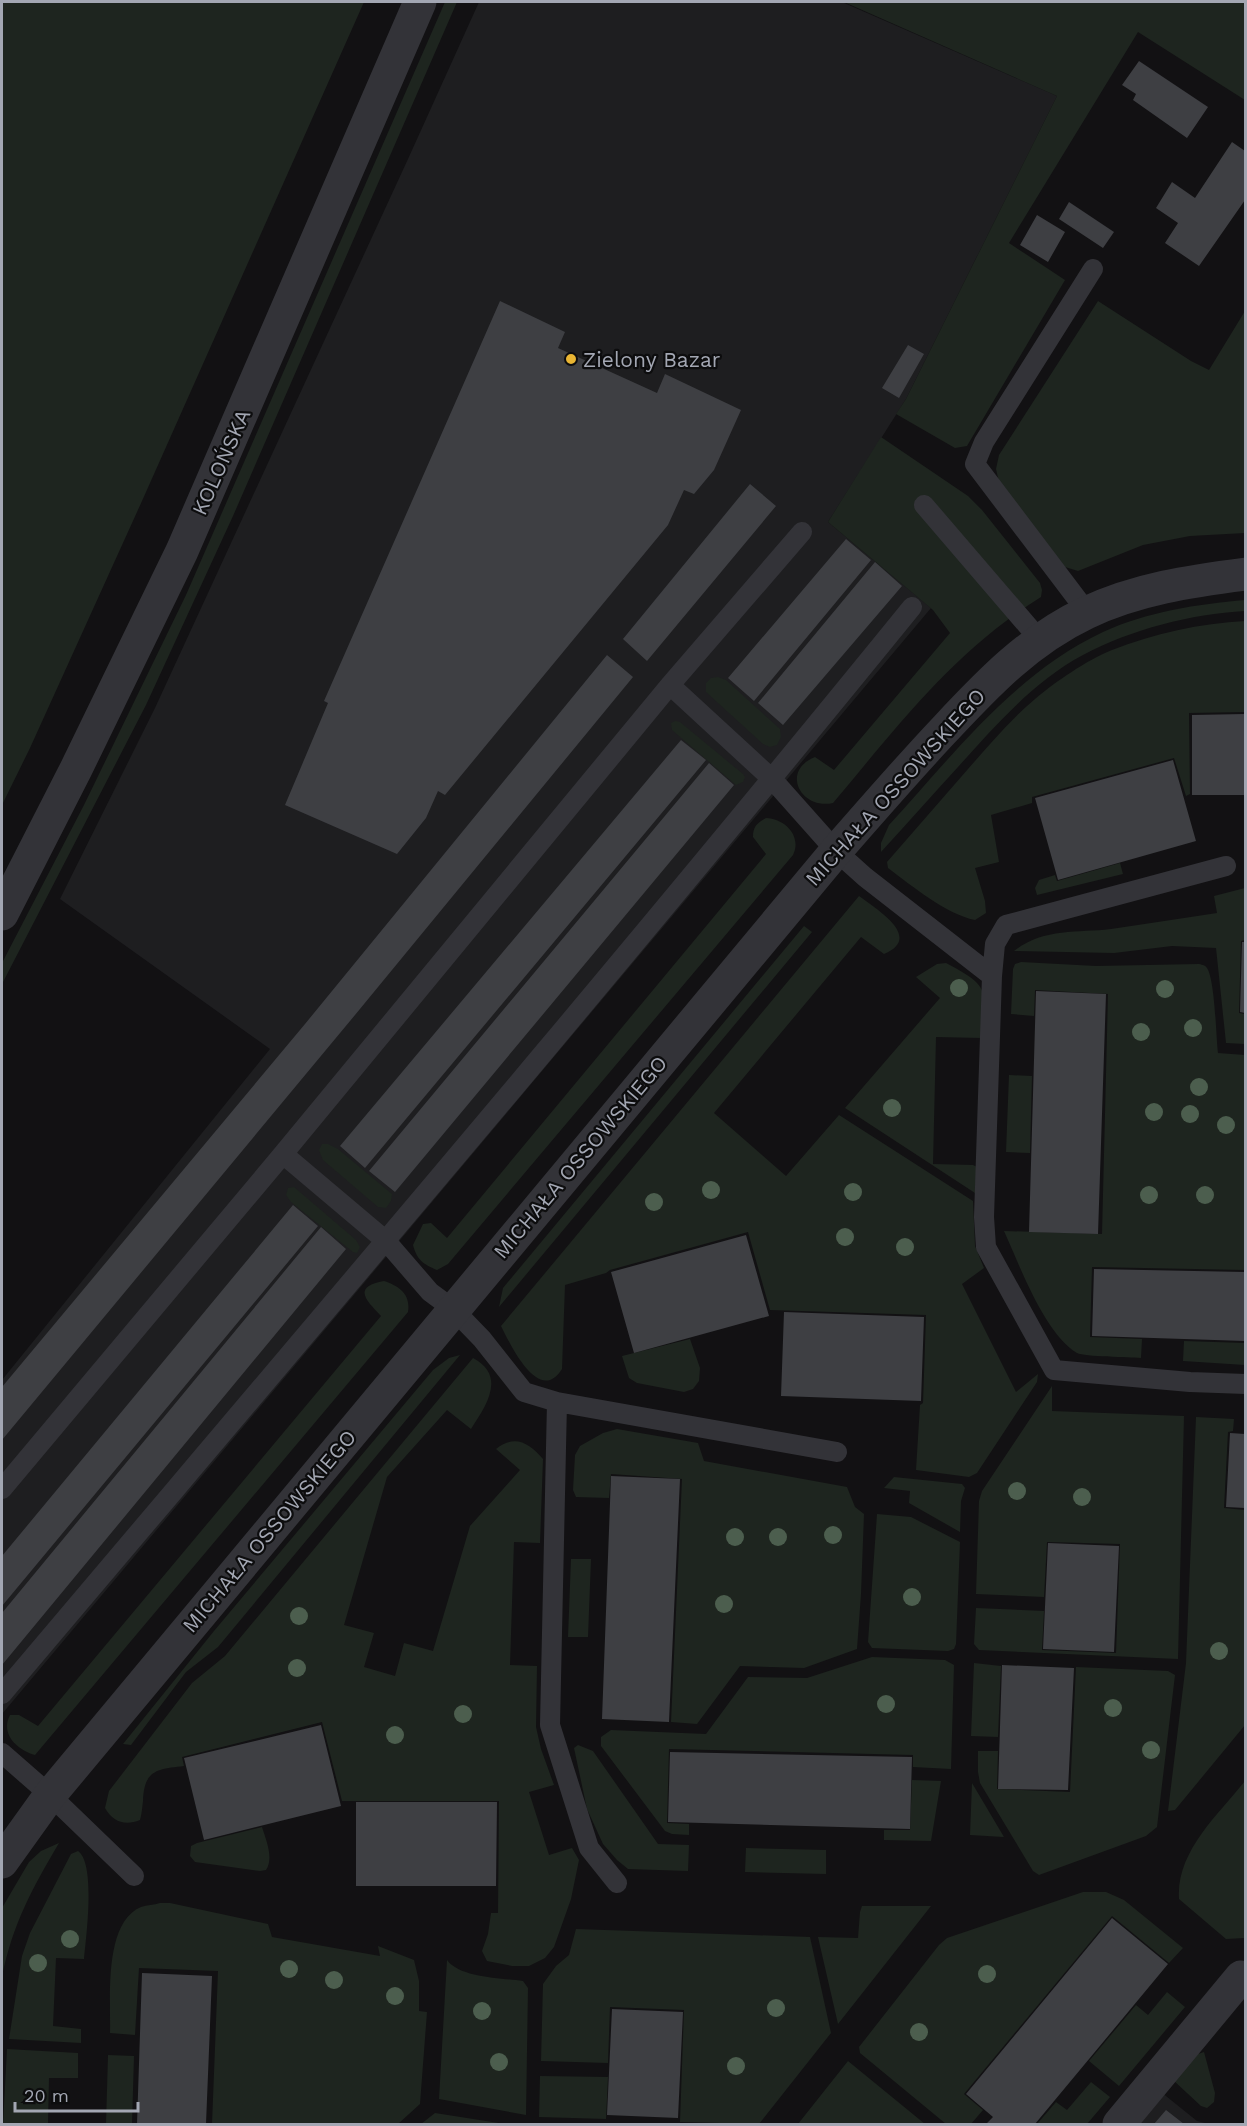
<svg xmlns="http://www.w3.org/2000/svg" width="1247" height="2126" font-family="'Work Sans',sans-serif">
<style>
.built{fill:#1e1e20}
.green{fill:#1e251f}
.building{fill:#3e3f43}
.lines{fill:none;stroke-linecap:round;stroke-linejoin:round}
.service{stroke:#333338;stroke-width:20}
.minor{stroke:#333338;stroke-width:33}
.tree{fill:#4c5e4e}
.poi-dot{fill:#e9b533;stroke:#0d0d0e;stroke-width:2}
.labels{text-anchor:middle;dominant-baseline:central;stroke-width:4.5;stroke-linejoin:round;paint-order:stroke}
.poi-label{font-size:21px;fill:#a3a7b3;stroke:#0d0d0e;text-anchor:start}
.street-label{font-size:21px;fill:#a3a7b3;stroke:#0d0d0e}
</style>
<rect width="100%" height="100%" fill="#121113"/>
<path class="built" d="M479,2H842L1057,96L906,399L828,522L931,608L2,1714V1380L270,1049L60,899L155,708L408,159Z
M1156,2088L1197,2121L1209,2124H1125Z"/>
<path class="green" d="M2,2H364L142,501L30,748L2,805Z
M445,2H457L233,516L146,705L2,984V963L84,805L186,595Z
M844,2H1245V100L1138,32L1009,243L1065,280L967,446L955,448L896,414L906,399L1057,96Z
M1098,301L1191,361L1209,370L1245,311V533L1190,536L1143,545L1078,571L1065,567L1054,557L999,482L996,469L999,455Z
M881,437L968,496L982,510L1040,583L1042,590L1041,597C953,652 898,726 833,803C801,810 780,771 815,757L834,770L950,633L933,610L828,522Z
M1245,600V611C1191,614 1132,629 1083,655C1034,681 995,726 958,767C932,795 907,824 881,852V843L889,825C954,754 1014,674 1103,632C1146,612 1198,604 1245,600Z
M1245,621V712L1189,713L1190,794L1186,796L1174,758L1032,797V803L991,815L999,862L975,868L985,901L986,913L975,920C946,914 912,886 888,868L887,862C914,831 941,800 968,769C989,745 1010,720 1035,699C1055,682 1087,660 1112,650C1153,634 1201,623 1245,621Z
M718,677L726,680L780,729L781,737L777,745L770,747L763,744L706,692V683L711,678Z
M675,721L680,722L743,774L745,777L743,782L736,785L672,730L671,723Z
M766,818C786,819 802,837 793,855L448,1264L437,1270C423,1264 417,1260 413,1245L423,1224L431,1223L447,1238L766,854L753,837C753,826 757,823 766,818Z
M1120,863L1123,874L1037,895L1035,888L1039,880L1055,875L1057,881Z
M1245,888V940L1241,941L1239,1013L1245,1014V1044L1226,1043L1216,948L1172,946L1114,953L1014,951C1043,928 1077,933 1111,929C1147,924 1182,918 1217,913L1214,896Z
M859,896C876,909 924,937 884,954L861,937L714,1113L786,1176L839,1115L973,1201L975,1246L984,1268L962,1284L1016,1392L1038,1374L1037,1382L977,1473L969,1477L916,1470L920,1405L923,1403L926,1315L770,1310L748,1232L610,1270L606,1273L565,1285L562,1369C539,1406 510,1344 501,1326Z
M804,926L812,932L499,1307L503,1288Z
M1021,962L1096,966L1199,964C1203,965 1205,965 1207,968C1215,980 1216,1036 1218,1053L1245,1055V1270L1092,1267L1090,1337L1142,1339L1141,1358C1129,1357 1085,1357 1077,1353C1044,1333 1020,1266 1004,1231L1102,1234L1108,994L1035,990L1034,1016L1011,1014L1013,969L1015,964Z
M946,963C992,987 985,990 982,1038L936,1037L933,1164L973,1165L977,1167L975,1193L845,1108L940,998L916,977L937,964Z
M1009,1075L1032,1076L1030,1153L1006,1152Z
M322,1144H328L338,1149L392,1194L391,1201L386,1208L378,1207L323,1160L319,1150Z
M294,1187L356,1240L360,1247L357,1253L353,1252L291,1202L286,1195L288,1188Z
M384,1281C399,1286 411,1294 408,1312L35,1755C17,1750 0,1734 10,1715H19L38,1726L381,1316C367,1301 351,1287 384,1281Z
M690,1339L700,1368L699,1381L693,1389L684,1392L637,1383L629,1378L622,1356Z
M1184,1341L1245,1343V1365L1183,1361Z
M460,1355L218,1647L186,1672L131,1745L123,1744L214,1631L433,1370L449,1358Z
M473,1358C507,1376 486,1406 471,1429L447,1410L387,1477L344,1625L374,1633L364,1667L395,1676L404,1643L433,1651L470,1526L520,1470L496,1449C515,1434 529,1443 543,1459L540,1543L514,1542L510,1665L537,1666L536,1727L541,1749L554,1785L529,1792L549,1855L572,1848L579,1860L571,1899L554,1947L545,1958L529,1966H512L487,1961L482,1951L488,1934L491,1913H498L499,1801H342L322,1722L182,1757L184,1766C157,1769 144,1770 143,1801C142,1808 142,1813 140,1820C125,1826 113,1822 105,1808L109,1791L192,1683L225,1656Z
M1052,1386V1411L1184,1416L1178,1659L979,1650L974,1644L976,1608L1044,1611L1042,1650L1116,1653L1120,1544L1047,1542L1044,1597L976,1594L979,1501L982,1491Z
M1196,1417L1234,1419L1233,1431L1228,1432L1224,1508L1245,1510V1725L1175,1810L1168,1811L1186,1663Z
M617,1429L698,1443L704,1461L847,1487L855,1507L864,1514L861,1594L857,1649L804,1668L740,1666L697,1724L671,1722L682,1479L611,1474L609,1498L576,1497L573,1490L575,1455L580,1446L603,1433Z
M894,1477L962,1484L965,1488L961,1501L960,1532L909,1503L910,1491L884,1488Z
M877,1514L911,1517L960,1542L956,1644L954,1649L948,1651L872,1648L868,1642Z
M571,1559H591L588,1637H568Z
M872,1657L945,1660L954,1665L951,1769L913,1767V1755L669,1749L667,1823L689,1824V1835L672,1834L665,1831L601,1746V1737L611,1730L706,1734L748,1677L807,1678Z
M974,1663L1001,1666L998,1737L971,1736Z
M1076,1667L1168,1671L1175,1675L1157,1827L1146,1836L1039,1875L1033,1871L980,1783L978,1772V1751H998L997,1789L1070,1792Z
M578,1745L593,1751L658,1844L689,1845L688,1871L628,1869L617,1860L603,1844L587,1809L574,1748Z
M912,1780L941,1781L931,1841L884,1840V1830H910Z
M1245,1781V1938L1226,1939L1179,1899C1176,1852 1217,1816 1245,1781Z
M972,1783L1004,1837L970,1835Z
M262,1827C266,1840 274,1858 266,1870L260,1871L195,1862L190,1856L191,1846L197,1843Z
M59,1843C32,1889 13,1923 2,1976V1908L29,1862L41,1851Z
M746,1848L826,1850V1874L745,1872Z
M78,1851C96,1864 86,1937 84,1959L56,1958L53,2026L81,2029V2043L9,2039L22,1956L30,1933L71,1854Z
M1083,1892H1106L1124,1900L1183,1948L1169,1963L1112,1916L964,2094L983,2110L971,2124H946L860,2053L859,2047L939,1945L947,1938Z
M160,1903H170L268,1924L272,1937L380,1956L378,1946L414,1960L419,1981V2011L427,2012L420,2104L398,2124H212L218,1971L139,1968L135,2035L110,2033C111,2000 103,1923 141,1907C147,1905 154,1905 160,1903Z
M862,1906H931L838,2024L818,1937L858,1938L860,1912Z
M576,1929L810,1937L831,2033L759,2124L680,2122L684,2010L610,2007L608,2063L541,2061L543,1984L556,1966L569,1955Z
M447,1960C460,1978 502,1978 523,1981L528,1988L526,2115L439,2099Z
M1167,1992L1185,2007L1119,2086L1089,2061L1136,2005L1148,2015Z
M7,2049L78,2053V2078H49L48,2124H3Z
M1204,2052L1215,2093L1214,2102L1207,2108L1201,2106L1173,2080L1198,2054Z
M108,2055L134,2056L132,2124H106Z
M848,2061L925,2124H798Z
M540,2076L608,2077L606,2119L539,2117Z
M1091,2082L1110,2097L1087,2124H1037L1056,2102L1067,2110Z
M435,2113L505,2124H421Z"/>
<path class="building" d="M1139,61L1208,107L1187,138L1133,100L1136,94L1122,85Z
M1232,142L1245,151V200L1199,266L1165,243L1178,223L1156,208L1172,182L1195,198Z
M1069,202L1114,232L1103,248L1059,219Z
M1037,215L1065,232L1048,262L1020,245Z
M500,301L565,332L558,348L657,393L665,374L741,410L714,470L694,494L684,490L668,525L445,795L438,791L426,818L397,854L285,805L328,703L324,701Z
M908,345L924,354L899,398L882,388Z
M750,484L776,506L647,661L623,639Z
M846,539L871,560L754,701L728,678Z
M875,562L902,586L783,725L758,703Z
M607,655L633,677L355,1015L2,1440V1387L305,1024Z
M1245,714V795H1192V715Z
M681,740L706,760L365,1168L340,1146Z
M1173,760L1196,841L1058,880L1035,798Z
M709,763L734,785L395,1192L369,1171Z
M1242,942H1245V1013L1240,1012Z
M1036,991L1106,994L1098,1234L1029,1232Z
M293,1205L318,1226L2,1606V1556Z
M321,1227L346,1249L2,1665V1613Z
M746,1235L769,1316L634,1353L611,1272Z
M1094,1269L1245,1272V1341L1092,1336Z
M784,1312L924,1317L921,1401L781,1396Z
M1230,1433L1245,1434V1508L1226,1507Z
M611,1476L680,1479L669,1722L602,1719Z
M1048,1543L1119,1546L1114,1652L1043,1649Z
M1002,1665L1074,1668L1068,1790L998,1789Z
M321,1725L341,1806L204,1840L184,1758Z
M670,1752L912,1757L910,1829L668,1822Z
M356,1802H497L496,1886H356Z
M1112,1918L1168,1964L1035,2124H986L993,2117L966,2094Z
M142,1973L212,1976L206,2124H137Z
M612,2009L683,2012L678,2118L607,2115Z
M1166,2110L1184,2124H1154Z"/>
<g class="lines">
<path class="service" d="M924,505L1039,639
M1087,612L975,464L984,442L1093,269
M670,685L772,779L836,851L865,877L992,976
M1226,866L1006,925L995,944L992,976L984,1217L986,1247L1054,1370L1190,1382L1246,1384
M283,1154L386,1241L430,1292L453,1309L482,1339L524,1392L557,1402L837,1452
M557,1402L550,1725L589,1848L617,1883
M2,1489L283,1154L670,685L802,532
M2,1694C307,1333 614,974 912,607
M2,1753L50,1795L134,1876"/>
<path class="minor" d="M2,914L76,769L182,551L420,2
M2,1862L50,1795L836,851C872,810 908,768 946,728C988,683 1029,640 1086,613C1136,589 1191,581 1246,574
M1119,2124L1241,1977"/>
</g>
<g class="tree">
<circle cx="959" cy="988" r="9"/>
<circle cx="1165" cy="989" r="9"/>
<circle cx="1193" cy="1028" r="9"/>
<circle cx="1141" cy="1032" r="9"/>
<circle cx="1199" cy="1087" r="9"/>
<circle cx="892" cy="1108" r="9"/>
<circle cx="1154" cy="1112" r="9"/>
<circle cx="1190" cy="1114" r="9"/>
<circle cx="1226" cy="1125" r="9"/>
<circle cx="711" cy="1190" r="9"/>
<circle cx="853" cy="1192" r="9"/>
<circle cx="1149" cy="1195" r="9"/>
<circle cx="1205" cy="1195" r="9"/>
<circle cx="654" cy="1202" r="9"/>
<circle cx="845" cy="1237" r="9"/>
<circle cx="905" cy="1247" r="9"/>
<circle cx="1017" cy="1491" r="9"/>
<circle cx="1082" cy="1497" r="9"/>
<circle cx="833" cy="1535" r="9"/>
<circle cx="735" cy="1537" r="9"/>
<circle cx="778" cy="1537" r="9"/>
<circle cx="912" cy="1597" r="9"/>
<circle cx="724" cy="1604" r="9"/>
<circle cx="299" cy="1616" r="9"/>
<circle cx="1219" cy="1651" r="9"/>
<circle cx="297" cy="1668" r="9"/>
<circle cx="886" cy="1704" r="9"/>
<circle cx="1113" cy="1708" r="9"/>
<circle cx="463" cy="1714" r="9"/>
<circle cx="395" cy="1735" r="9"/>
<circle cx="1151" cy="1750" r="9"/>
<circle cx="70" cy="1939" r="9"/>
<circle cx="38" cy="1963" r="9"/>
<circle cx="289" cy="1969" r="9"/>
<circle cx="987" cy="1974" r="9"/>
<circle cx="334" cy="1980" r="9"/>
<circle cx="395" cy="1996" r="9"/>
<circle cx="776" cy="2008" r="9"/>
<circle cx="482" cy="2011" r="9"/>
<circle cx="919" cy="2032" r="9"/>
<circle cx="499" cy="2062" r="9"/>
<circle cx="736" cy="2066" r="9"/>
</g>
<circle class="poi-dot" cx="571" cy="359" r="6"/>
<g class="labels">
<g class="poi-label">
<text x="583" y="359">Zielony Bazar</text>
</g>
<g class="street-label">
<text transform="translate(221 462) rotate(-66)">KOLOŃSKA</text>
<text transform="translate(895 787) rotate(-48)">MICHAŁA OSSOWSKIEGO</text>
<text transform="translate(580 1157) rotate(-50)">MICHAŁA OSSOWSKIEGO</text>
<text transform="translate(269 1531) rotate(-50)">MICHAŁA OSSOWSKIEGO</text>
</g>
</g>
<rect width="1247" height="2126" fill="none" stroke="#a3a7b3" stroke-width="6"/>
<path d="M15 2102v9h123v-9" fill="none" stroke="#a3a7b3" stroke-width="3"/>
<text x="24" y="2102" font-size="18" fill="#a3a7b3" stroke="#0d0d0e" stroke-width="4.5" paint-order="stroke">20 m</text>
</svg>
